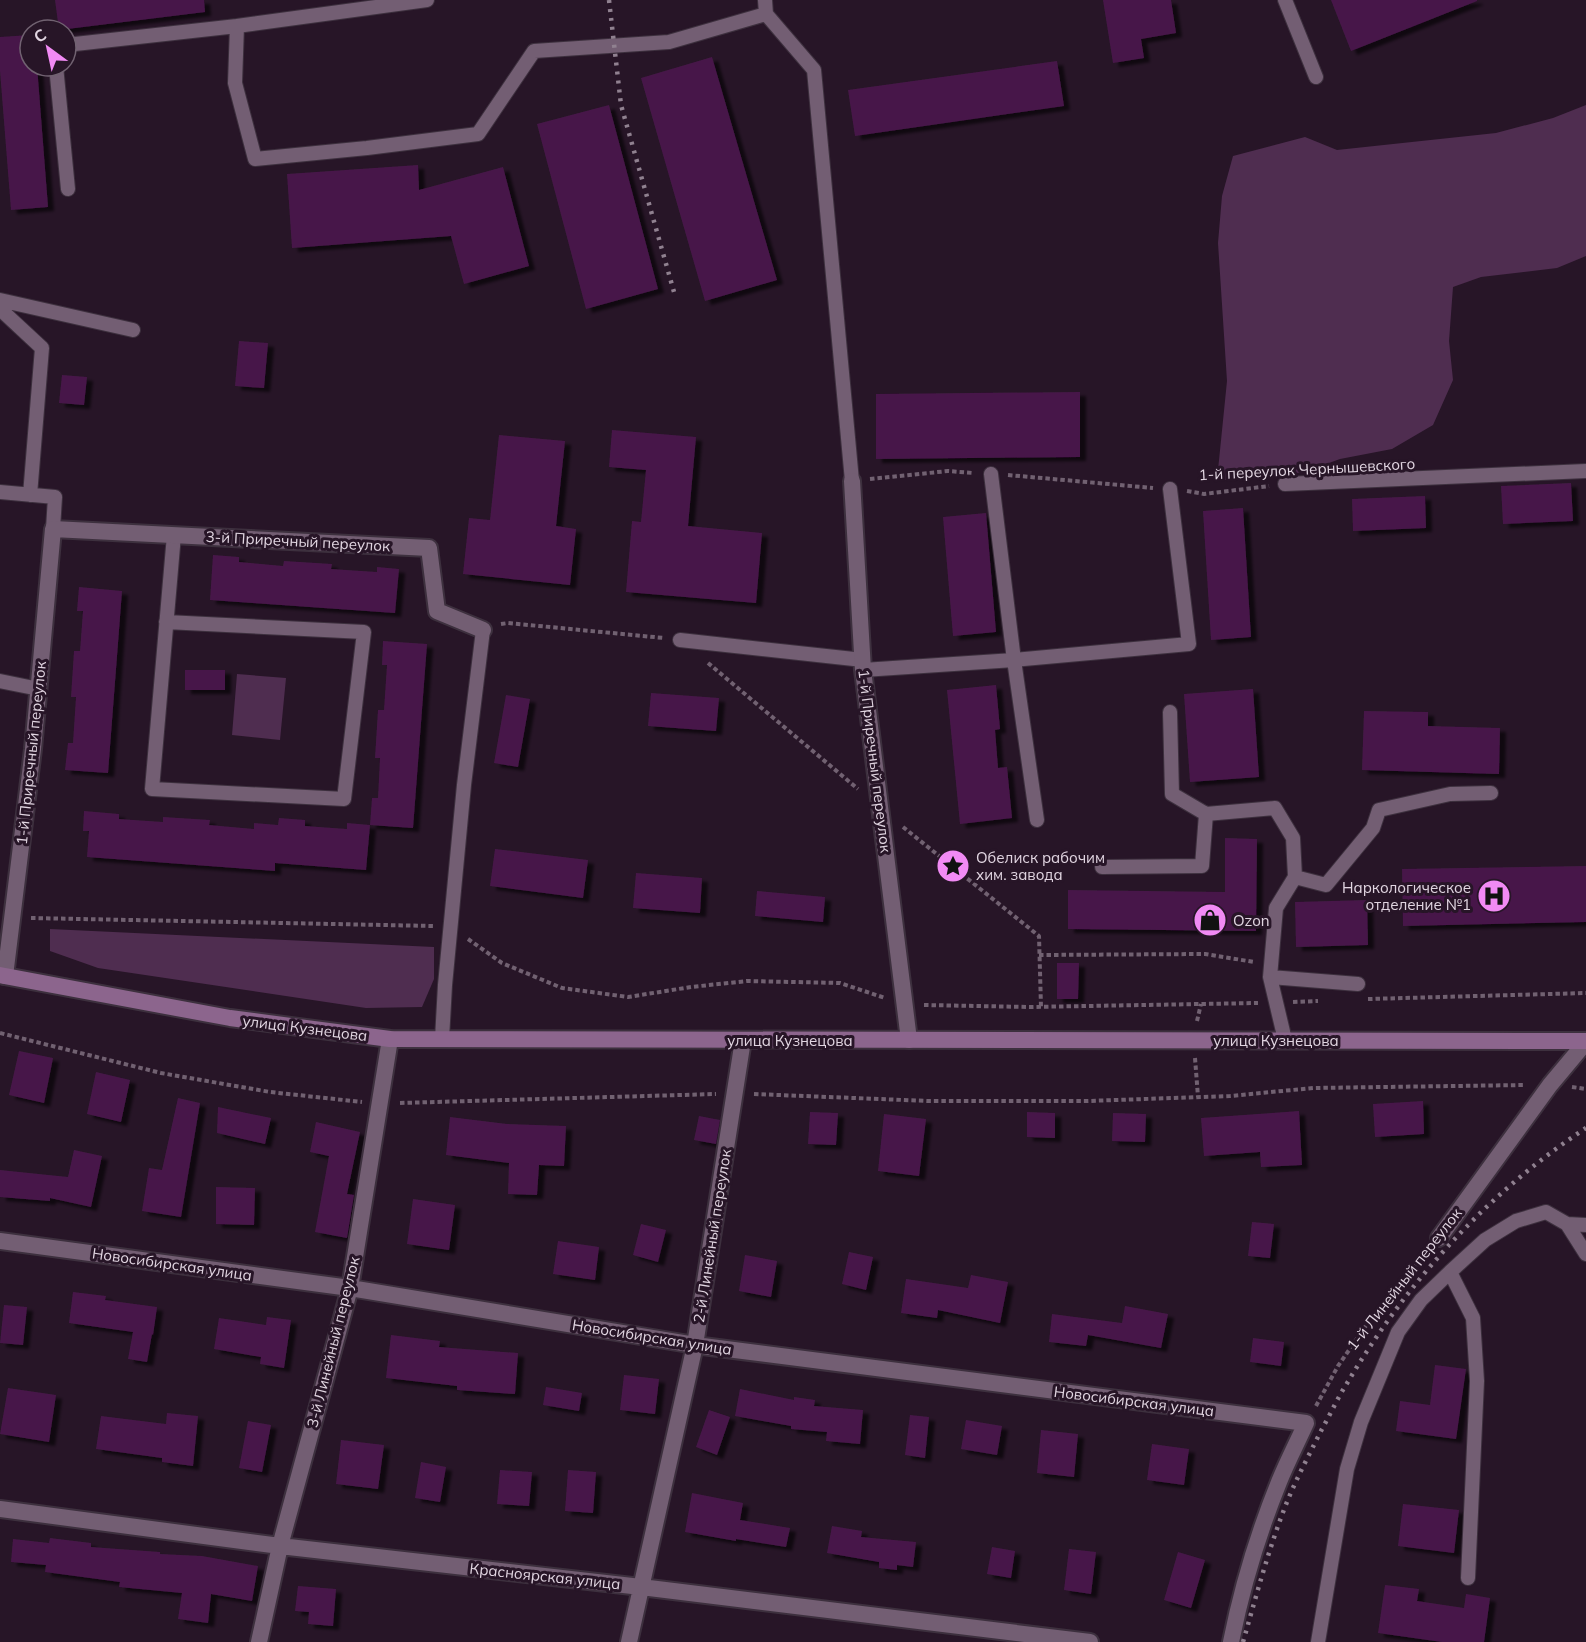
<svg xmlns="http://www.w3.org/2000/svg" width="1586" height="1642" font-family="Mulish,sans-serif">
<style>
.green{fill:#4f2d50}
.building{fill:#461948;filter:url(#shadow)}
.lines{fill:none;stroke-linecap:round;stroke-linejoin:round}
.service-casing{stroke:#3d303e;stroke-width:16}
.minor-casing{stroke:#3d303e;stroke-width:20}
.secondary-casing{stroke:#3d303e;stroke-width:20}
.path{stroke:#716171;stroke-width:4;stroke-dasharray:4.5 3;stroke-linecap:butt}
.service{stroke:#735e73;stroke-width:14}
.minor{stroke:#735e73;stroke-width:16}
.secondary{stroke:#8c658d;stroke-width:16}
.rail{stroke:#908190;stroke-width:4.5;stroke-dasharray:3 6;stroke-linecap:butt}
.labels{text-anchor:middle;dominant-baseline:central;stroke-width:6;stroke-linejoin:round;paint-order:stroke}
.street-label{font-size:15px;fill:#e1d5e1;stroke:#271527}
.poi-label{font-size:15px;fill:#e1d5e1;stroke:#271527;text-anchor:start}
</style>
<defs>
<filter id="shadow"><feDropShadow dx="6" dy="4" stdDeviation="1.5" flood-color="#0009"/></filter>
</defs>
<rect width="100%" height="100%" fill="#271527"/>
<path class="green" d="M1586,105V256L1557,268L1481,277L1453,287L1449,341L1453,380L1433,425L1392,449L1340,459L1304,472L1242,480H1217L1227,381L1218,243L1222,196L1233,156L1305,137L1337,150L1496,133L1553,118Z
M237,674L286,678L280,740L232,735Z
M50,929L434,947V979L422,1007L366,1008L98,968L50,951Z"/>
<path class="building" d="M55,0H204L205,12L59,30Z
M1103,0H1171L1176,33L1141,39L1144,58L1113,63Z
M1331,0H1477V1L1351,51Z
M30,35V66H37L48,207L11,210L0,71V37Z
M712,57L777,280L705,301L641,78Z
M1057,61L1064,106L855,136L848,90Z
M609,105L658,289L586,309L537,124Z
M418,165L419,190L503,167L529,266L464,284L451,236L292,248L287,174Z
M239,341L268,343L264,388L235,386Z
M62,375L87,377L84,405L59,403Z
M1080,392V457L876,459V394Z
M612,430L696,437L688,526L762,533L756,603L626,592L632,521L641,522L646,470L609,467Z
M499,435L565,441L556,526L576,529L570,585L463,574L469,518L490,520Z
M1571,483L1573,521L1503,524L1501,486Z
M1425,496L1426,528L1353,531L1352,499Z
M1243,508L1251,637L1211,640L1203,511Z
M986,513L996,632L953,636L943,517Z
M213,555L239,557V562L283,566L284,561L332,564L331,569L377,572V567L399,569L395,613L210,600Z
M79,587L122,591L108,773L65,770L68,743H73L76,697H71L74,651H80L83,611H77Z
M383,641L427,644L413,828L370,825L372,798H378L380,758H375L378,710H384L387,665H382Z
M185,670H225V690H185Z
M996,685L1000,729L995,730L998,768L1007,767L1012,818L960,824L947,690Z
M1253,689L1259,777L1190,782L1184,694Z
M651,693L719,698L716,731L648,726Z
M506,695L530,699L518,767L494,763Z
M1364,711L1428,712V726L1500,728L1499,774L1362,770Z
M84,811L119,814V819L163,822V817L210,820L209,825L254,829V823L278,825L279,818L305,820V826L347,829V823L370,825L366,870L275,863V871L87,857L89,831H83Z
M1225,838L1257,839L1256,931L1068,929V890L1225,892Z
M495,849L588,860L583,898L490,886Z
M1586,866V922L1403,926L1402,869Z
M636,873L702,878L700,913L633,908Z
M757,891L825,897L823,922L755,916Z
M1367,900L1368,945L1296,947L1295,902Z
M1057,963H1079L1078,999H1057Z
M19,1051L53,1058L44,1103L9,1095Z
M96,1072L130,1080L121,1122L87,1114Z
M178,1098L200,1103L181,1217L142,1211L149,1168L162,1170Z
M1423,1101L1424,1134L1375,1137L1373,1104Z
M218,1107L271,1118L265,1144L217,1133Z
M1299,1111L1302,1165L1261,1167L1260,1152L1204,1156L1201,1118Z
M810,1112L838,1113L836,1145L808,1144Z
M1027,1112L1055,1113V1138L1027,1137Z
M1113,1113L1146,1114L1145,1142L1112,1141Z
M884,1114L926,1119L919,1176L878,1171Z
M699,1116L720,1120L716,1144L694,1140Z
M450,1117L507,1124L566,1126L564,1166L539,1165L537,1195L508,1194L509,1163L446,1155Z
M316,1122L360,1132L347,1194L354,1195L347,1238L315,1232L329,1156L310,1152Z
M74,1150L102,1156L91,1207L50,1198V1201L0,1197V1170L68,1177Z
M216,1187L255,1188L254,1225L216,1224Z
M413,1199L455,1205L449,1250L407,1244Z
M1252,1222L1274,1224L1270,1258L1248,1256Z
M641,1224L666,1230L658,1262L633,1255Z
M558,1241L599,1247L595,1280L553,1274Z
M849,1252L873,1257L866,1290L842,1284Z
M745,1255L777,1261L771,1297L739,1291Z
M971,1275L1008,1282L1000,1323L938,1310L937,1318L901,1313L906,1279L968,1288Z
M73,1292L106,1296L105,1300L157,1307L153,1335L152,1334L147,1362L128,1359L133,1332L69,1323Z
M4,1305L27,1307L23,1345L0,1343Z
M1125,1306L1168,1314L1161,1348L1088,1335L1086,1346L1049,1342L1052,1314L1122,1323Z
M267,1317L291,1320L284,1368L260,1364L261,1357L214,1349L219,1318L266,1325Z
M391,1335L440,1341L439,1347L518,1353L515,1394L457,1390V1386L386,1378Z
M1253,1338L1284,1342L1281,1366L1250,1362Z
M1435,1365L1466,1369L1456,1439L1396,1431L1400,1401L1430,1405Z
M624,1375L659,1379L655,1414L620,1410Z
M546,1387L582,1393L579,1411L543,1405Z
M8,1388L56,1395L49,1442L0,1434Z
M740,1389L794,1400V1397L815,1400L814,1406L863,1410L860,1444L826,1441L827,1432L791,1429V1426L735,1416Z
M709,1410L730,1417L717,1455L696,1447Z
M167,1413L198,1416L193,1466L162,1462V1458L96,1449L101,1416L166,1424Z
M910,1415L929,1417L925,1458L905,1455Z
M966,1420L1002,1426L997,1455L961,1449Z
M248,1421L271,1425L262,1472L239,1468Z
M1041,1430L1078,1434L1074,1477L1037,1473Z
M341,1440L384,1445L378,1489L336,1484Z
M1152,1444L1189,1449L1184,1485L1147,1480Z
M421,1462L446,1467L440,1502L415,1498Z
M500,1470L532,1472L529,1506L497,1504Z
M568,1470L596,1472L593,1513L565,1511Z
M692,1493L743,1503L740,1520L790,1528L786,1547L736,1539V1541L685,1532Z
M1403,1504L1459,1510L1454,1553L1398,1546Z
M832,1526L862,1531L861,1537L916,1542L913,1567L897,1565V1570L879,1568V1562L827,1553Z
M50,1538L91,1543V1547L160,1552V1554L202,1556L258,1566L252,1601L211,1594L208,1623L178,1619L182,1593L119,1587L120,1582L45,1572L46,1565L11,1562L13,1539L49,1543Z
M992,1547L1015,1551L1011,1578L987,1574Z
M1069,1549L1096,1552L1091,1594L1064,1590Z
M1178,1552L1205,1560L1191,1608L1164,1600Z
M1385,1585L1419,1589L1417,1601L1464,1608L1466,1594L1490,1598L1484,1642H1442L1378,1633Z
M298,1586L336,1589L333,1626L308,1624L309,1612L295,1611Z"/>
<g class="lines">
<g class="service-casing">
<path id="service" d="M765,0L766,14L814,70L852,481
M1285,0L1316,77
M237,26L427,0
M66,45L237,26L235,83L255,159L367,148L478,134L534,51L669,42L766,14
M56,66L68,189
M0,300L133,330
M0,309L42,348L30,495
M991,474L1014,660L1037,820
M1285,484L1586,471
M0,492L55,497L53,529
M166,622L364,632L344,799L152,789L174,535
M680,640L863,660
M863,670L1014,660L1189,644L1170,489
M0,681L39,689
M1170,712L1172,794L1206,814
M1102,867L1202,866L1206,814L1275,808L1293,838L1295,877L1276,908L1270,977L1285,1040
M1295,877L1326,885L1373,828L1379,810L1450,794L1491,793
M1270,977L1358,984
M442,1039L445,985L464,785L483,630
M1567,1224L1586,1254
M1468,1578L1477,1381L1473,1318L1450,1272L1485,1240L1516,1221L1546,1212L1567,1224L1586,1225
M1318,1642L1347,1469L1361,1422L1398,1332L1421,1300L1450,1272"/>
</g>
<g class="minor-casing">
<path id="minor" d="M852,481L863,670L909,1040
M5,976L33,749L53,529L429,548L437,611L483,630
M1439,1238L1550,1085L1586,1042
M0,1241L350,1288L695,1345L1306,1423C1297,1443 1287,1462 1279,1482C1258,1534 1242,1587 1231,1642
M0,1509L280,1546L641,1587L1090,1642
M259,1642L280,1546L350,1288L390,1039
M629,1642L695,1345L743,1040"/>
</g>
<g class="secondary-casing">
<path id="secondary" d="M0,975L230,1018L390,1039L1586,1041"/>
</g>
<path class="path" d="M1008,475L1153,488
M870,479L948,471L973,473
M1187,491L1204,494L1269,486
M501,624L508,623L664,638
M708,663L858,789
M903,827L1039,936L1041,1007
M31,918L434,926
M468,939L502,963L562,988L628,997L691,987L747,981L840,983L885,998
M1039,955L1205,954L1254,962
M1368,999L1586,993
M1293,1002L1318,1001
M924,1005L1030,1007L1258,1003
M1197,1021L1201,1004
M0,1033L161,1073L270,1092L362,1102
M1195,1058L1198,1097
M1572,1087L1586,1089
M754,1094L929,1101H1088L1230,1096L1313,1088L1525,1085
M400,1103L716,1094
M1316,1406L1338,1366L1372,1317L1427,1252"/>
<use href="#service" class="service"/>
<use href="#minor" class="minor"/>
<use href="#secondary" class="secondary"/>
<path class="rail" d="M609,0L621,105L674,292
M1243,1642C1256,1597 1268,1551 1285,1507C1295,1481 1309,1455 1322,1429C1330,1415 1337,1399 1346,1385C1406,1283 1487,1193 1586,1128"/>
</g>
<defs>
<g id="sight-disc" transform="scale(1.725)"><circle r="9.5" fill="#f18af4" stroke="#271527"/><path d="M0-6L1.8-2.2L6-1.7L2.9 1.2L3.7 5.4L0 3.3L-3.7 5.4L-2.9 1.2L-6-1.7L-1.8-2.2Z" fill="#111"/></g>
<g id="hospital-disc" transform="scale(1.725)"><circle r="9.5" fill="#f18af4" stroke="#271527"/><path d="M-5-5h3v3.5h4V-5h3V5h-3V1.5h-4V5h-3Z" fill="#111"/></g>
<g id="shop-disc" transform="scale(1.725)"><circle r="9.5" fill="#f18af4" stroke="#271527"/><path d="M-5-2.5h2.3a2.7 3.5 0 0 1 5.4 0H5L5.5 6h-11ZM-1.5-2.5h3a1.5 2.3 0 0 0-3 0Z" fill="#111"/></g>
</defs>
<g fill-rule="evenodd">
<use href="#sight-disc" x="953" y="866"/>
<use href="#hospital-disc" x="1494" y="896"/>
<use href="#shop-disc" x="1210" y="920"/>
</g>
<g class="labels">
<g class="street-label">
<text transform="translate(1307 469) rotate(-3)">1-й переулок Чернышевского</text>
<text transform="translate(298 541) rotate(3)">3-й Приречный переулок</text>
<text transform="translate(31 753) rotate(-84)">1-й Приречный переулок</text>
<text transform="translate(875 761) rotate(83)">1-й Приречный переулок</text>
<text transform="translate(305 1028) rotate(7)">улица Кузнецова</text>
<text x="790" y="1040">улица Кузнецова</text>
<text x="1276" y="1040">улица Кузнецова</text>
<text transform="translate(712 1236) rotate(-81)">2-й Линейный переулок</text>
<text transform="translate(172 1264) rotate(8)">Новосибирская улица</text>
<text transform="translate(1404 1279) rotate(-52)">1-й Линейный переулок</text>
<text transform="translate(652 1337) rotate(9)">Новосибирская улица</text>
<text transform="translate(333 1342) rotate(-76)">3-й Линейный переулок</text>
<text transform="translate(1134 1401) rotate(7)">Новосибирская улица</text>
<text transform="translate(545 1576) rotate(6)">Красноярская улица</text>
</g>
<g class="poi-label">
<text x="976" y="857">Обелиск рабочим<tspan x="976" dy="17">хим. завода</tspan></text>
<text x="1471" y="887" text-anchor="end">Наркологическое<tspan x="1471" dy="17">отделение №1</tspan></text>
<text x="1233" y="920">Ozon</text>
</g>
</g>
<g transform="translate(48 48) rotate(327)"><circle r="28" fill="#271527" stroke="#716271" stroke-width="1.5"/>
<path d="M0-4.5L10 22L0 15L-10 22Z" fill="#f18af4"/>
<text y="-9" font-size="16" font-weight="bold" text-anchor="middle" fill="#e1d5e1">С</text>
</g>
</svg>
